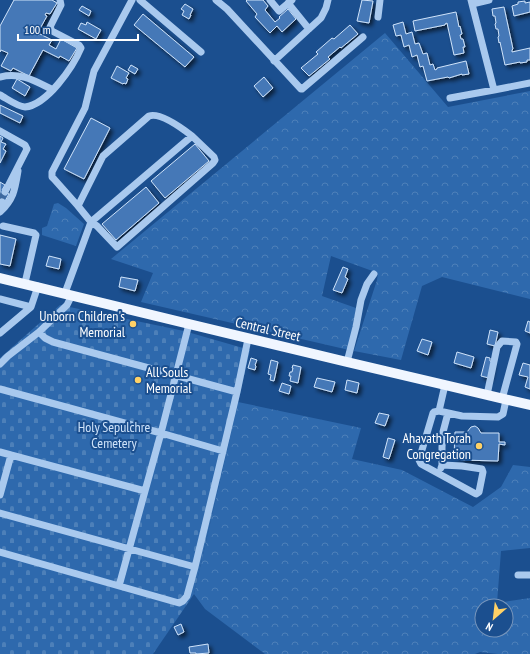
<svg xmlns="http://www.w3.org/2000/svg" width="530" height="654" font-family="'PT Sans Narrow',sans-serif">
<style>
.forest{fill:url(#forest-crowns);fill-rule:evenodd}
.cemetery{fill:url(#cemetery-stones)}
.building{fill:#4478b7;stroke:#cfe3fa;filter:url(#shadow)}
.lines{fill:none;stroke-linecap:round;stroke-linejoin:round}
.minor-tunnel{stroke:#3d69a0;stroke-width:7;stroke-dasharray:7 3.5;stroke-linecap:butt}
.minor{stroke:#a9c9ee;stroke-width:7}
.major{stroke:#f0f6ff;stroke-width:10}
.poi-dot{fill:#ffd166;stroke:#1b4f8f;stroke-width:1.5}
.labels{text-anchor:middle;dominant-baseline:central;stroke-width:4;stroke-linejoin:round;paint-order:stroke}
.poi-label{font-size:14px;fill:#fff;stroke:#1b4f8f;text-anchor:end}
.street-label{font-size:14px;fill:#fff;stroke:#1b4f8f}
.park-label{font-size:14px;fill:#cfe3fa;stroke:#1b4f8f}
</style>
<defs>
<pattern id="forest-crowns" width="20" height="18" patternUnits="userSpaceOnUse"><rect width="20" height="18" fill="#2e69ad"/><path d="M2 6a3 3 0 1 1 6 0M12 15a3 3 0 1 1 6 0" fill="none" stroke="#4d80b9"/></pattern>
<pattern id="cemetery-stones" width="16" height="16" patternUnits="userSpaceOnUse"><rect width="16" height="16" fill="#2e69ad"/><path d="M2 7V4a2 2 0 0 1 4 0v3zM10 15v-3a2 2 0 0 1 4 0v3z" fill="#4d80b9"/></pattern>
<filter id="shadow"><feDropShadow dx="3" dy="3" stdDeviation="2" flood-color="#0009"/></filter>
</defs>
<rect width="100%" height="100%" fill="#1b4f8f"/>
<path class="forest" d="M385,33L448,107L530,91V299L442,277L422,286L401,360L354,351L377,280L378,273L331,256L322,296L356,308L349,350L141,302L153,273L111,259Z
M58,203L66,208L84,224L76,246L42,235V228L47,226L54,204Z
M238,402L361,428L352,459L402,470L473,507L501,487L513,465L530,467V548L501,551L497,603L530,598V654H498L480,652L475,654H265L205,609L194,594ZM482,606H506V630H482Z"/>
<path class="cemetery" d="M60,305L184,331L250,350L194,594L153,654H0V358Z"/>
<path class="building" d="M14,0H52L57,3L50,14L46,13L45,15L47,16L37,34L39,35L40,34L52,40L49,45L56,49L61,39L77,48L69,61L60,56L59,58L43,50L29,76L13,68L11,71L1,66L8,53L1,50L0,52V26Z
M247,0H263L268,6L265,10L275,22L280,18L279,17L288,9L296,19L282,32L277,26L270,33L255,17L257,14L246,1Z
M362,0L373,1L369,23L357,21Z
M525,1V3L530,2V12L514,16L512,6L518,4V2Z
M185,4L193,9L190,15H191L189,19L182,15L184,11L181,9Z
M82,6L91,11L89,16L79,10Z
M504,7L513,49L512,50V52L530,48V60H527V62L520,63V62L505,65L500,42L499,43L498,37L499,36L498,29H496L495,24L496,23L495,16H493L492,9Z
M456,12L459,27L460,26L462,34L460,35L461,39H463L465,47H463L464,53L454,55L447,23L445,24V25L415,31L413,21Z
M143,14L194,57L185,67L134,25Z
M87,22L101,30L96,39L78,29L81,23L86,25Z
M403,22L406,34L412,32L415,44L419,43L423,54L427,53L430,65L433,64L435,70L437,69V68L466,61L469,74L462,75V74L449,78L448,77L427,81L423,66L420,67L417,55L412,57L409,45L404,47L401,35L396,36L393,25Z
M350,25L358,34L341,48L340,47L328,57L330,59L309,76L301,68L318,54L316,52L332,38L334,39Z
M131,65L138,69L135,74L128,70Z
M117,66L129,73L126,78L128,79L126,84L124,83L123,84L111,78Z
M264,77L273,88L263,97L254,86Z
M17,79L30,87L25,96L12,88Z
M0,105L23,116L20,123L0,113Z
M91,118L110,128L84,179L64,169Z
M0,136L3,138L1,142L6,144L3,149L6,151L0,163Z
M195,144L209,161L165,198L151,181Z
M0,182L5,185L2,190L9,194L4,203L0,201Z
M146,187L159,203L116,240L102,224Z
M0,235L16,239L10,266L0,264Z
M49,256L61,259L59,269L46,266Z
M343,267L348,269L345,277L348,279L342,293L333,290Z
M121,277L138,280L135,291L119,287Z
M528,321L530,322V333L525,331Z
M490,330L498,332L495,346L487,344Z
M422,339L432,342L428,355L417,351Z
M457,352L474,357L471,368L454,363Z
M486,357L490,358V361L492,362L489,378L481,376Z
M251,358L257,360L255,365L256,366L255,370L248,368Z
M271,360L278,362L274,381L270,380L271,375L268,374Z
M523,363L530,365V389L525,387L528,377L519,375Z
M293,365L301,367L298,383L290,381L291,376H289L290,372H292L293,368H292Z
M317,378L335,382L332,392L314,387Z
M347,380L359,383L357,393L345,390Z
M282,383L291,386L289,394L279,391Z
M379,413L389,415L385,426L375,423Z
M475,426L478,428L481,433H499V442H505V445L499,444L498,461L461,460V457H454L455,432H467L471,427Z
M388,438L395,440L389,459L383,457Z
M181,624L184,632L178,635L174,627Z
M208,644L209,653L196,654V653H190L189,647Z"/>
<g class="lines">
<path class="minor-tunnel" d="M0,200L5,192"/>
<path class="minor" d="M140,0L201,52
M216,0L227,9L301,89H302L363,37
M270,0L279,11L292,0
M471,0L472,4L489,0
M288,3L309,29
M472,4L494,90
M378,17L380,0
M274,61L321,18L326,8L328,0
M0,77C21,72 35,81 53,90
M0,95C6,98 18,107 25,107C47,105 73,67 81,48L79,45L52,31L50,27L61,5L60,0
M450,98L494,90L530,83
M0,131L25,145L27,149L5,192
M0,206L2,202
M78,206L54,179L52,177V172L85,108L94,71L132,0
M0,212C14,199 15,189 18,171
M3,226L34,233L36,235L25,283
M65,293L91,222L192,136C183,129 161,112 149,116L103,156L78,206L91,222L97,226L117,247L213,163L215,160L214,157L192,136
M0,299L31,307L0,333
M31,307L38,286
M39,332L45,338L53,342L237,392L223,451L161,433L189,324
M347,362L356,327L361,300L367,284L374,274
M0,364L8,356L39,332L67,305L72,295
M445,385L439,411L462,416L498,417L503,414L506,400
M0,389L161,433L145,491
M237,392L248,339
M487,395L497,347L502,341L516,342L517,344L502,399
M439,411L434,412L433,413L419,460L421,464L476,494L479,492L483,472L482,469L462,466L442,465
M0,452L11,455
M441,468L442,465V447L443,432L448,413
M0,495L11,455L145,491L119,586
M0,513L195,567L187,596L183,601L179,603L0,552
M195,567L223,451
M518,575H530"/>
<path class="major" d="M0,278L189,324L347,362L445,385L530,405"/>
</g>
<g class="poi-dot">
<circle cx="133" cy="324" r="4"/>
<circle cx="138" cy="380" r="4"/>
<circle cx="479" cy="446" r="4"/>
</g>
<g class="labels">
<g class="poi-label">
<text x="125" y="316">Unborn Children's<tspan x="125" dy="16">Memorial</tspan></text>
<text x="146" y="372" text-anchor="start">All Souls<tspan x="146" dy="16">Memorial</tspan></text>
<text x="471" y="438">Ahavath Torah<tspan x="471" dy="16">Congregation</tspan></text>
</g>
<g class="street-label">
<text transform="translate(268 329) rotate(13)">Central Street</text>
</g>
<g class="park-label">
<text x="114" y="427">Holy Sepulchre<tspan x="114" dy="16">Cemetery</tspan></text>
</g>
</g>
<g transform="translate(494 618) rotate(208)"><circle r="19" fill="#1b4f8f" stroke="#7695bc"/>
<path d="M0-3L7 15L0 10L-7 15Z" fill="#ffd166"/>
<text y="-6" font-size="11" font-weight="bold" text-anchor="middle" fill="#ffffff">N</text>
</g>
<path d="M18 34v6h120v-6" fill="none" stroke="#ffffff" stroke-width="2"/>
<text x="24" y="34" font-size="12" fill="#ffffff" stroke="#1b4f8f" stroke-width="3" paint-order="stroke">100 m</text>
</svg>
